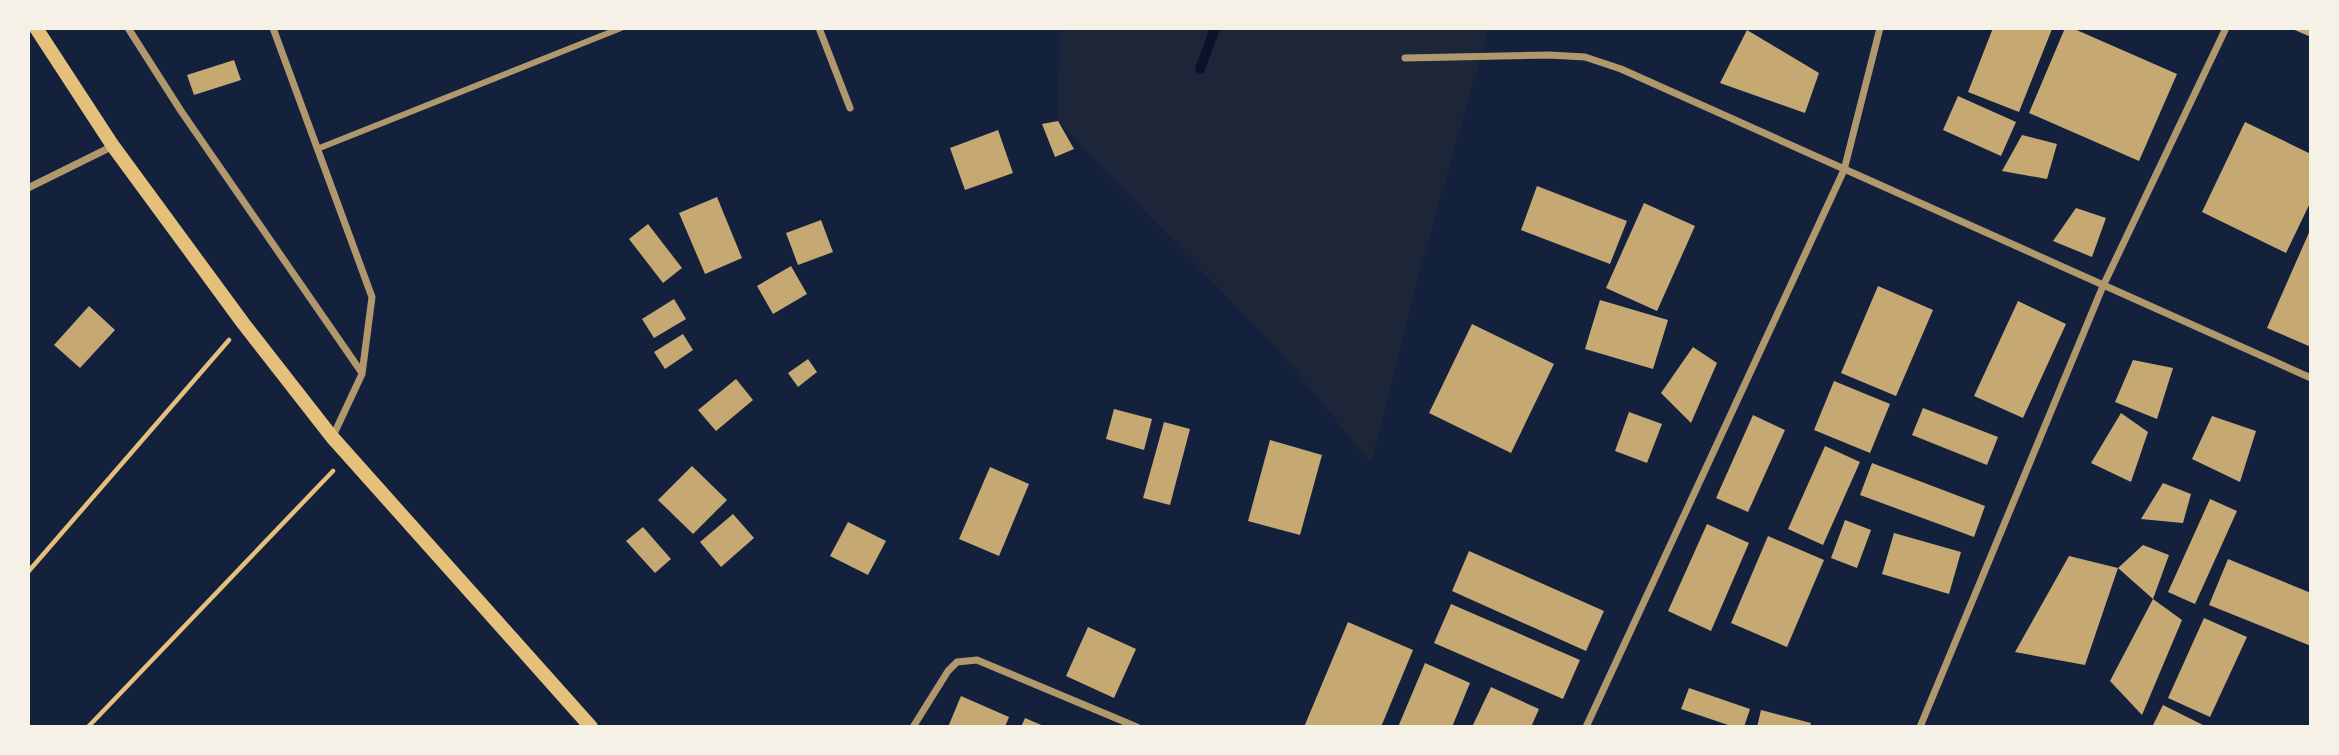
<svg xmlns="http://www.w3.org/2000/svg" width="2339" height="755" font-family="'Public Sans',sans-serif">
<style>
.green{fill:#1d2539}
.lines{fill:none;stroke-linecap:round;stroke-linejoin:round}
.stream{stroke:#0b132b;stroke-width:10}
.building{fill:#c6a872}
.path{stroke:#e5c07b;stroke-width:4.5}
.pedestrian{stroke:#b1986c;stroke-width:6}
.minor{stroke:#b1986c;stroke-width:7}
.secondary{stroke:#e5c07b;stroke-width:14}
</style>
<rect width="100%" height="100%" fill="#14213d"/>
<path class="green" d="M1060,28H1489L1426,249L1371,463L1280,352L1058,121Z"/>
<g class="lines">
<path class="stream" d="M1200,69L1215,28"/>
</g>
<path class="building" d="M1993,28L2052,29L2019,112L1968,92Z
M2065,28H2072L2177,74L2139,161L2029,113Z
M2290,28H2311V37Z
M1747,30L1819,73L1805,113L1720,83Z
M234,60L241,80L194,95L187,75Z
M1958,96L2016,122L2001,156L1943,130Z
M1058,121L1074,149L1055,157L1042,124Z
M2245,122L2311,154V201L2286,253L2202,212Z
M998,130L1013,173L965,190L950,148Z
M2022,135L2057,144L2047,179L2002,171Z
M1537,186L1627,221L1610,264L1521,230Z
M717,197L742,258L705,274L679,213Z
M1644,203L1695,226L1657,311L1606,288Z
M2076,208L2106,218L2092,257L2053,241Z
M821,220L833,252L798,265L786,233Z
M648,224L682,268L663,283L629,239Z
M2311,228V347L2267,328Z
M791,266L807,294L773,314L757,286Z
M1878,286L1933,310L1896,396L1841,373Z
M674,299L686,319L654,338L642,319Z
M1600,300L1668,320L1653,369L1585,349Z
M2018,301L2066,324L2023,418L1974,396Z
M89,306L115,330L80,368L54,345Z
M1472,324L1554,364L1511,453L1429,413Z
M683,334L693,350L665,369L654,352Z
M1693,347L1717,363L1691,423L1661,393Z
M808,359L817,372L798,387L788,373Z
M2133,360L2173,368L2157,419L2115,402Z
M736,379L753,400L716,431L698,410Z
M1834,381L1890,404L1870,453L1814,430Z
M1923,408L1998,437L1987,465L1912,435Z
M1114,409L1152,419L1144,450L1106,439Z
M1629,412L1662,424L1647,463L1615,451Z
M2121,413L2148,432L2131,482L2091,463Z
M1753,415L1785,430L1748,512L1716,498Z
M2212,416L2256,431L2240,482L2192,459Z
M1164,422L1190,429L1170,505L1143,498Z
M1270,440L1322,455L1300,535L1248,521Z
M1825,446L1860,462L1823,545L1788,529Z
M1872,463L1985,506L1974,537L1860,495Z
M692,466L727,500L693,534L658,500Z
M990,467L1029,484L999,556L959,539Z
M2163,483L2191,494L2183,523L2141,519Z
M2210,499L2237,511L2195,604L2168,592Z
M733,514L754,538L721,567L700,542Z
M1845,520L1871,530L1857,568L1831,558Z
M848,522L886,541L868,575L830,556Z
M1707,524L1749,543L1711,631L1668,611Z
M643,527L671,559L655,573L626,541Z
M1894,533L1961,552L1949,594L1882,574Z
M1768,536L1824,560L1787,647L1731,623Z
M2143,545L2169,555L2153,599L2118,568L2085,665L2015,652L2069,556L2118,568Z
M1469,551L1604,611L1586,651L1452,591Z
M2228,559L2311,593V646L2209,605Z
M2153,599L2182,620L2142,715L2110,681Z
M1451,604L1580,660L1563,699L1434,643Z
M2204,618L2247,637L2210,717L2168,698Z
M1348,622L1413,650L1381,727H1304Z
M1088,627L1136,649L1114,698L1066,676Z
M1425,663L1470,683L1452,727H1398Z
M1491,687L1539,709L1531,727H1472Z
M1689,688L1750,709L1744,727H1734L1681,709Z
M961,696L1009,717L1005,727H948Z
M2163,705L2207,727H2152Z
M1761,710L1811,723L1810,727H1757Z
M1025,718L1046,727H1021Z"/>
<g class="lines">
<path class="path" d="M28,572L229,340
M88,727L333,471"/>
<path class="pedestrian" d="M317,149L621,28"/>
<path class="minor" d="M128,28L181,111L362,373
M273,28L372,297L362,374L333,436
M819,28L850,108
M1405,58L1549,55L1585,57L1621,69L2311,378
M28,188L113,146
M913,727L948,671L957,662L977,660L1137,727
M1586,727L1844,170L1880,28
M1920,727L2103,286L2226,28"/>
<path class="secondary" d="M36,28L113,146L243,323L332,437L591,727"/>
</g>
<rect width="2339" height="755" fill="none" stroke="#f6f1e7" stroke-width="60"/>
</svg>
